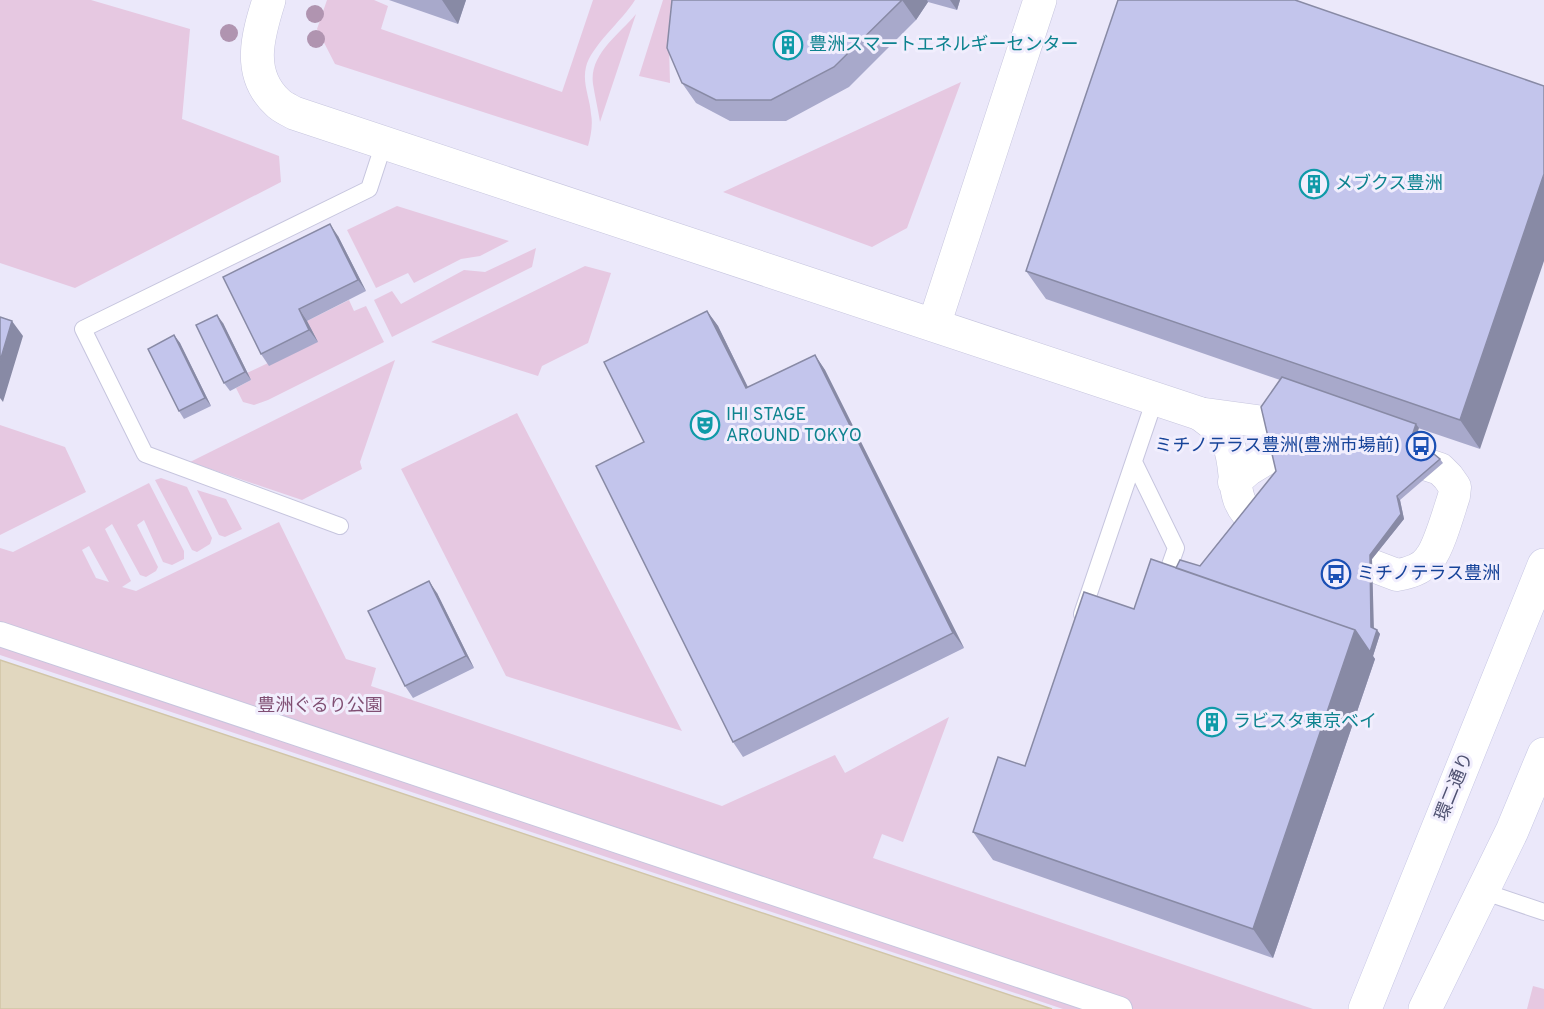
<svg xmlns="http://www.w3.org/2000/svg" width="1544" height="1009" font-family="Overpass,'Noto Sans JP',sans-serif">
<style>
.green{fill:#e6c8e1;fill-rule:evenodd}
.water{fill:#e1d7bf;stroke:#d1c5a7;stroke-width:1.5}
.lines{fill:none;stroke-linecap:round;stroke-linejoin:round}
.service-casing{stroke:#c6c5de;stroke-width:18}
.pedestrian-casing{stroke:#c6c5de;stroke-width:26}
.minor-casing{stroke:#c6c5de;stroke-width:33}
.tertiary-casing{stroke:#c6c5de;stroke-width:34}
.secondary-casing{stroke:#c6c6e4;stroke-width:34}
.service{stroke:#fff;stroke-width:16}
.pedestrian{stroke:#fff;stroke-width:24}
.minor{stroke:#fff;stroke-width:32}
.tertiary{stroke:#fff;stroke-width:33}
.secondary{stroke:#fff;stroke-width:33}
.tree{fill:#b094b0}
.wall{fill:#a8a9cb}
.shaded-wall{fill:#888aa5}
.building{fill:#c3c5ec;stroke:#888aa5;stroke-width:1.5}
.labels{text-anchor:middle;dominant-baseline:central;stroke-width:6;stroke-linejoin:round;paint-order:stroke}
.culture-label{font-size:18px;fill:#0d838f;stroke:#f1eefd;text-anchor:start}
.transit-label{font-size:18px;fill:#164399;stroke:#f1eefd;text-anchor:end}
.park-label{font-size:18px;fill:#804f73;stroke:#f1eefd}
.street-label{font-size:18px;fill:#4f5271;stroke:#f1eefd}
</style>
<rect width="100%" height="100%" fill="#ebe8fa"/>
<path class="green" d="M0,0H91L190,29L182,119L279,156L281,182L75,288L0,263Z
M327,0H374L388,6L381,29L562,92L593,0H635C622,21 591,46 586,67C582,83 590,98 591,114C593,124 591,136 588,146L335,64L317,29Z
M663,0H679L669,45L670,83L639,76Z
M636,14L600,122C598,109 595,97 593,84C589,54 619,35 636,14Z
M961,82L907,228L872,247L723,192Z
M397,206L509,241L480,256L461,259L414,283L408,273L376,288L347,230Z
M536,248L532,267L392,337L374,300L392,291L401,304L464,270L485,272Z
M585,266L611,273L588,343L542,366L538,376L431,342Z
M349,300L354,311L366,306L384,342L268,400L254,405L243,402L236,388L251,380L247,373L268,363L269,365L317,342L307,321Z
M395,360L360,462L362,469L302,500L190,462Z
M517,413L682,731L506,676L401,469Z
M0,425L65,447L86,492L0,535Z
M161,478L187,487L212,538L210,544L197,552L192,550L155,480Z
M149,483L184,551V559L172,565L163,562L144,520L137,525L158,567L156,571L146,577L140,575L112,524L105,529L131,581L122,587L136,591L279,522L346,659L376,668L371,686L722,806L835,755L845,773L949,717L903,842L882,834L873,858L1313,1009H1063L0,655V548L13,552ZM89,546L109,582L96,578L82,550Z
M197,490L226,499L242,529L225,537L219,535Z
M1533,986L1544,989V1009H1527Z"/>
<path class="water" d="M0,660L1052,1009H0Z"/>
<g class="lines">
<g class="service-casing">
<path id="service" d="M1134,462L1176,548L1163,585
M340,526L145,454L83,329L369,189L384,143
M1082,614L1155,399
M1482,891L1544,912"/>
</g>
<g class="pedestrian-casing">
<path id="pedestrian" d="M0,634L1120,1009"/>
</g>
<g class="minor-casing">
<path id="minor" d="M1198,413L1301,427L1410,459L1440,469L1448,477L1455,487L1454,496C1449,511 1439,547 1430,558C1423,569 1410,573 1397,575L1257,522C1227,501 1240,472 1228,443C1222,430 1209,421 1198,413Z
M1234,482L1248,470L1308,433"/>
</g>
<g class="tertiary-casing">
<path id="tertiary" d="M269,0C258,35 246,74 278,103C282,107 289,110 294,113L1198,413
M934,325L1040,0"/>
</g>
<g class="secondary-casing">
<path id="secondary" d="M1365,1009L1544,565
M1425,1009L1512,831L1544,754"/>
</g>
<use href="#service" class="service"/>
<use href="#pedestrian" class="pedestrian"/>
<use href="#minor" class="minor"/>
<use href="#tertiary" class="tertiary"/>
<use href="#secondary" class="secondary"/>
</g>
<g class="tree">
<circle cx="315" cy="14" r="9"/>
<circle cx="229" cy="33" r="9"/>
<circle cx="316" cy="39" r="9"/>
</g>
<path class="wall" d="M389,0H466L458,24Z
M672,0H960L957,10L928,2L916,20L849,87L786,121H730L696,103L682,83Z
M1295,0L1480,449L1418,428L1416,438L1440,459L1443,463L1400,500L1404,519L1372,559L1373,628L1377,630L1380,634L1373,656L1375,659L1273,958L993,860L973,832L1025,766L1134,609L1176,568L1200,566L1276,471L1280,380L1046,299L1026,271Z
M338,236L366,291L307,321L318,342L269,366L261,354Z
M707,311L718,326L748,387L815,355L825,370L964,648L743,757L733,742L644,442Z
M223,323L251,380L230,391L224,383Z
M174,335L180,343L211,406L184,419L179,411Z
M437,593L474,668L413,698L405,686Z"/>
<path class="shaded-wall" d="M442,0H466L458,24Z
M902,0H927L928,2L916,20Z
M950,0H960L957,10Z
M1544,174V261L1480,449L1460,420Z
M330,224L338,236L366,291L358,280Z
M299,309L307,321L318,342L309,330Z
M707,311L718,326L756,404L746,388Z
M217,315L223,323L251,380L245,372Z
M12,321L23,336L3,402L0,398V361Z
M174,335L180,343L211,406L205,398Z
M815,355L825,370L964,648L953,633Z
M1416,424L1419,428L1415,440L1412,436Z
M1397,496L1400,500L1404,519L1372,559L1374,631L1371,627L1370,555Z
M429,581L437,593L474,668L466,656Z
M1355,630H1377L1380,634L1373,656L1375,659L1273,958L1253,929Z"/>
<path class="building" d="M672,0H902L834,67L771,100H716L682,83L667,48Z
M1118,0H1295L1544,86V174L1460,420L1026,271Z
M330,224L358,280L299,309L309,330L261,354L223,277Z
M707,311L746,388L815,355L953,633L733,742L596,466L644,442L604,362Z
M217,315L245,372L224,383L196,325Z
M0,317L12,321L0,361Z
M174,335L205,398L179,411L148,349Z
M1282,377L1416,424L1412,436L1440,459L1397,496L1401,514L1370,555L1371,627L1377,630L1370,652L1355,630L1176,568L1180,560L1200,566L1276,471L1261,407Z
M1151,559L1355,630L1253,929L973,832L998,757L1025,766L1084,592L1134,609Z
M429,581L466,656L405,686L368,611Z"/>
<defs>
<g id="building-ring" transform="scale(1.5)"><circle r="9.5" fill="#f1eefd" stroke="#0f9aa8" stroke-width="1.5"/><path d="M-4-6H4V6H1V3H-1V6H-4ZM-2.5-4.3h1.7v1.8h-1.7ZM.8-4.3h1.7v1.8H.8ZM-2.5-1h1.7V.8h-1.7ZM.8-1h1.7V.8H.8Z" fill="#0f9aa8"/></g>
<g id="theatre-ring" transform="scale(1.5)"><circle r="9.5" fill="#f1eefd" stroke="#0f9aa8" stroke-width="1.5"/><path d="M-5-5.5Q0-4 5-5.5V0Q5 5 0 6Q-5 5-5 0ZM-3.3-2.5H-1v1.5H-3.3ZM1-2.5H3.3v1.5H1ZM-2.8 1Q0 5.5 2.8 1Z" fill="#0f9aa8"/></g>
<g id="bus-ring" transform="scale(1.5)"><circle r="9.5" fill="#f1eefd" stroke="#1a4fb4" stroke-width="1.5"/><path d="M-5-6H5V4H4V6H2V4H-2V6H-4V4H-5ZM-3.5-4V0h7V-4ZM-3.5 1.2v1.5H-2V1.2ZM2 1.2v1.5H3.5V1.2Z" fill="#1a4fb4"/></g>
</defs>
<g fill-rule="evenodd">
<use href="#building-ring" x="788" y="45"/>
<use href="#building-ring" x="1314" y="184"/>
<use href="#theatre-ring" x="705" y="425"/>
<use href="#bus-ring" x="1421" y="446"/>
<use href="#bus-ring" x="1336" y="574"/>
<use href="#building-ring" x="1212" y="722"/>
</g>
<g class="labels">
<g class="culture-label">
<text x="809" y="45">豊洲スマートエネルギーセンター</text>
<text x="1335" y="184">メブクス豊洲</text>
<text x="726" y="415">IHI STAGE<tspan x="726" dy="21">AROUND TOKYO</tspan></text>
<text x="1233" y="722">ラビスタ東京ベイ</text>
</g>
<g class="transit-label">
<text x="1400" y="446">ミチノテラス豊洲(豊洲市場前)</text>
<text x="1357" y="574" text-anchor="start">ミチノテラス豊洲</text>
</g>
<g class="park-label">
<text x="320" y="706">豊洲ぐるり公園</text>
</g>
<g class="street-label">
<text transform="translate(1455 787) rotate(-68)">環二通り</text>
</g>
</g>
</svg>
